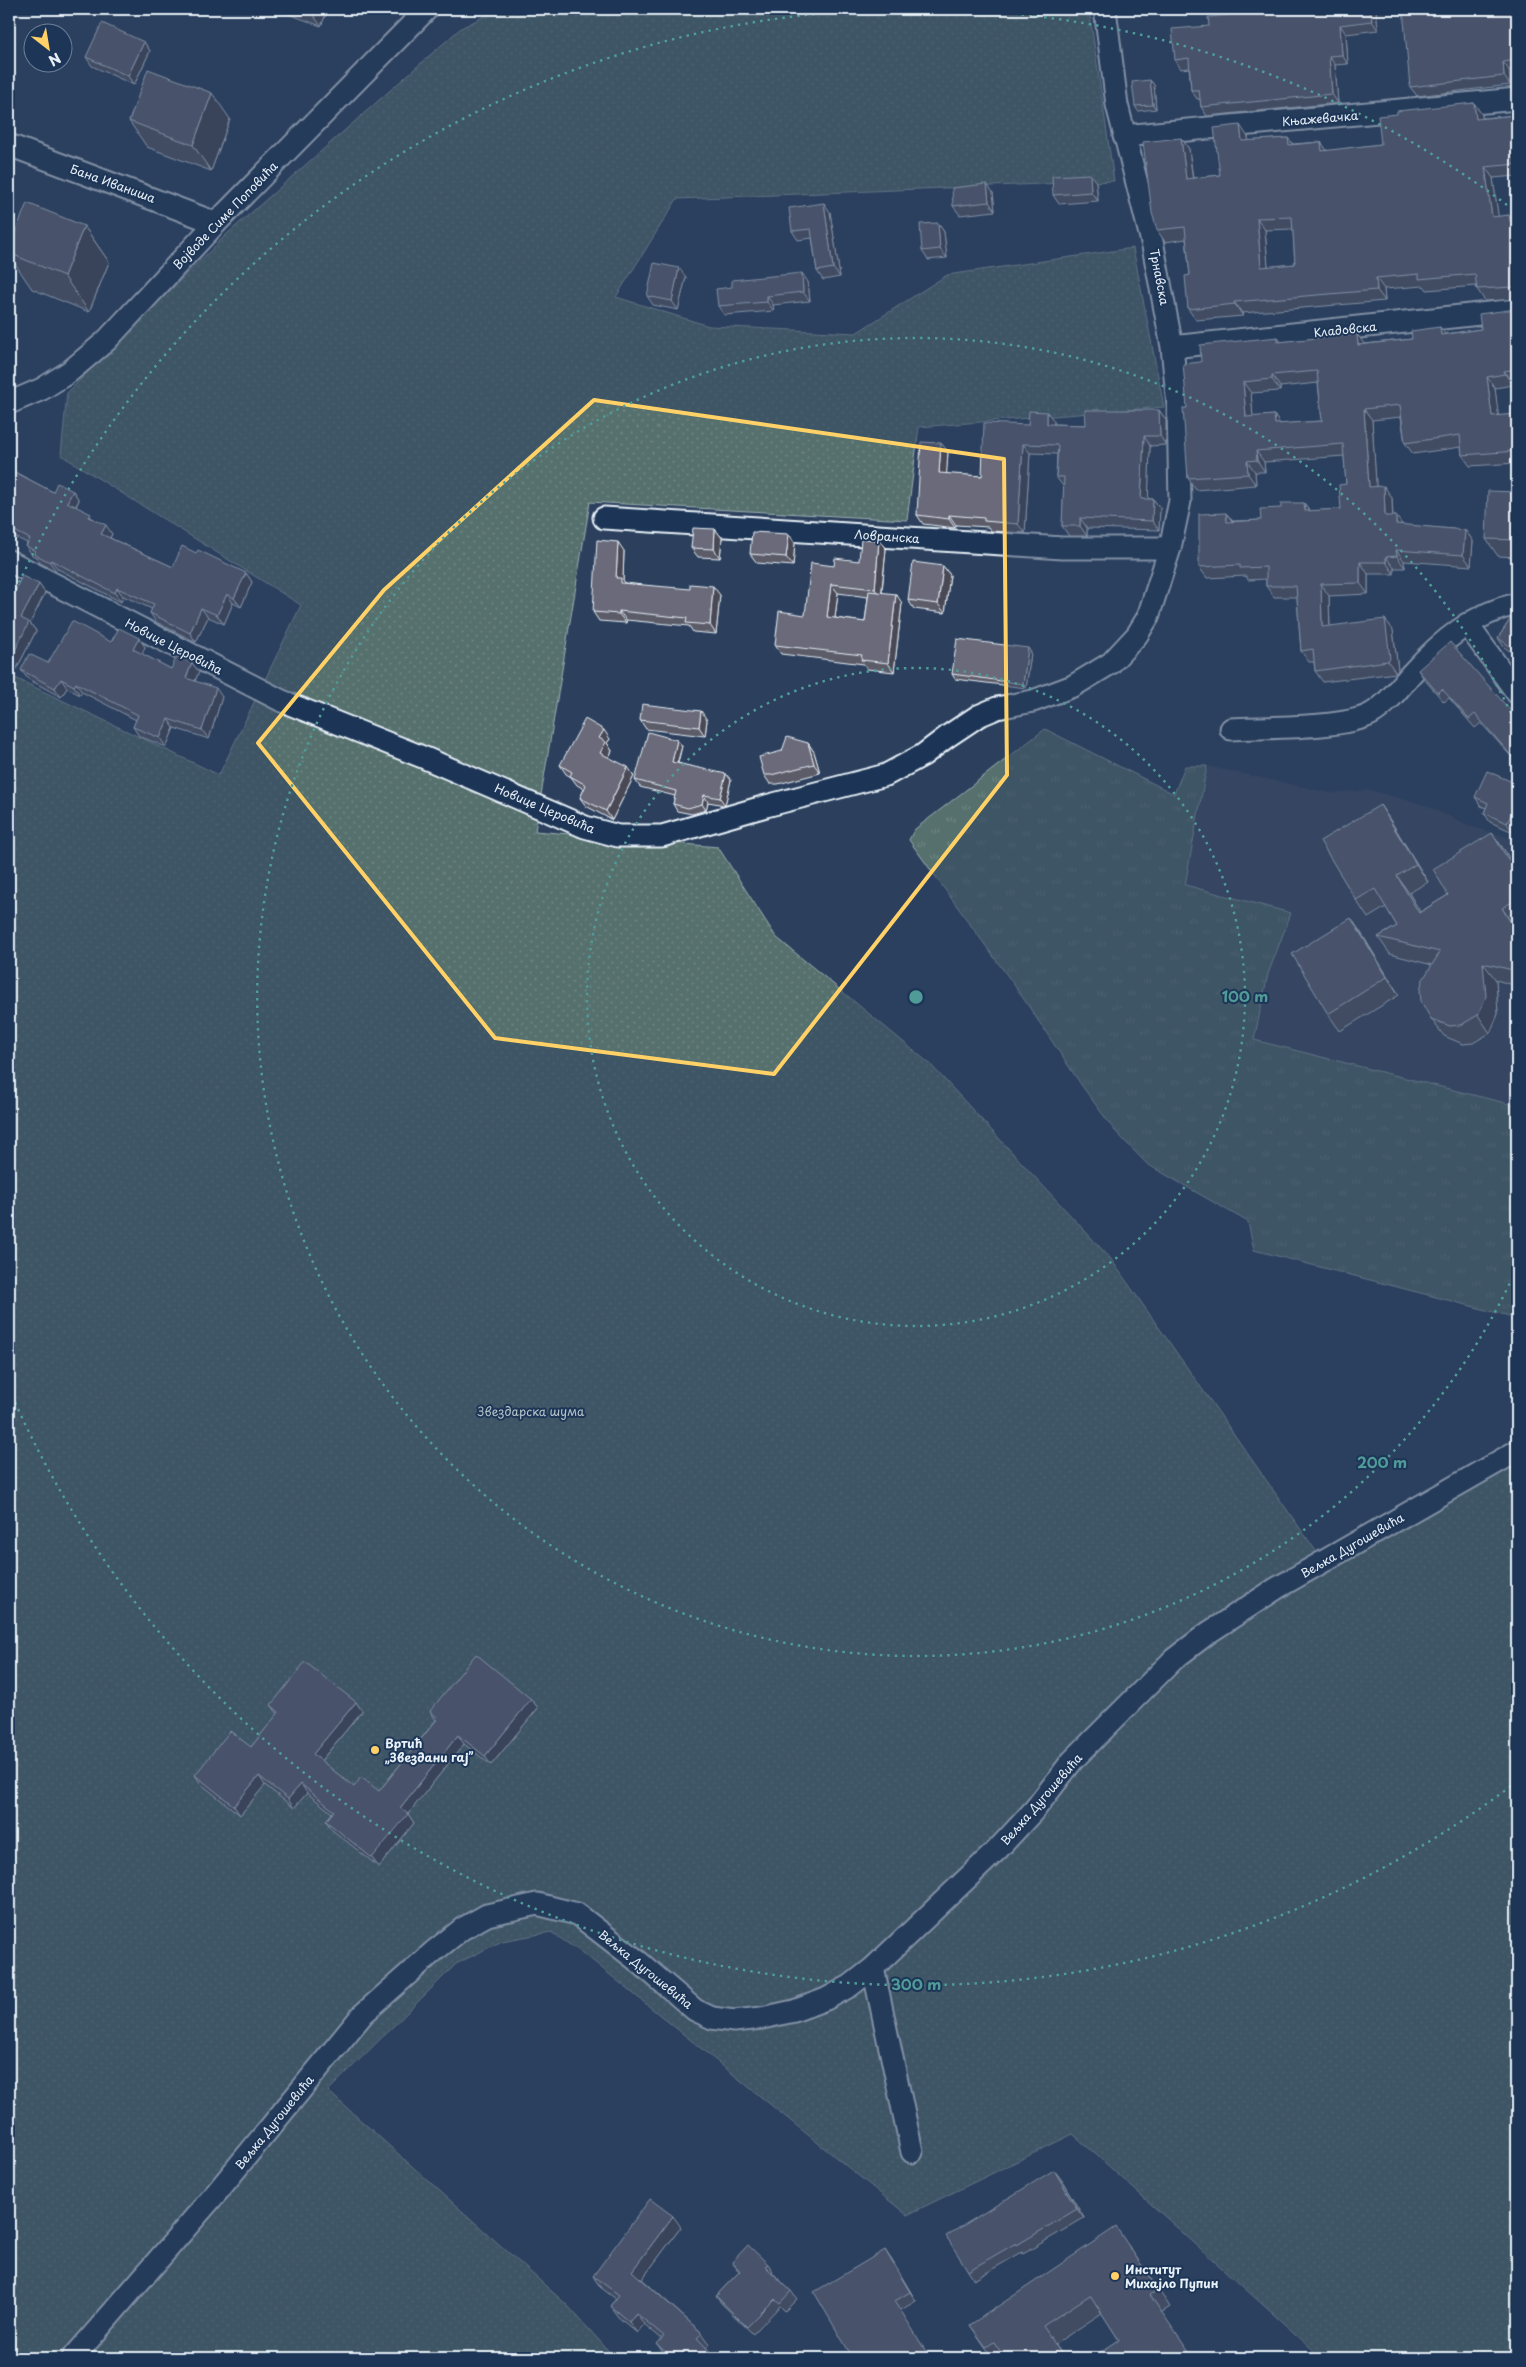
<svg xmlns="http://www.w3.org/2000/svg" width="1526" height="2367" font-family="'Playpen Sans',sans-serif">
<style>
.built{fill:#3f4d66}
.grass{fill:url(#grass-tufts);stroke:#9fb0b3}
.park{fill:url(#park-dots);stroke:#9fb0b3}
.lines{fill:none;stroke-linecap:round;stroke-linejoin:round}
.minor-casing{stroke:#e8f1f8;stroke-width:25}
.minor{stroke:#1d3557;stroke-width:21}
.wall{fill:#5b5b69;stroke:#e8f1f8;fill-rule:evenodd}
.shaded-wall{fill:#4a4a55;stroke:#e8f1f8}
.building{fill:#6a6a7a;stroke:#e8f1f8;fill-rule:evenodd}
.marked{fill:none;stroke:#ffd166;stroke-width:4;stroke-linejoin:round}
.ring{fill:none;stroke:#509b97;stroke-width:2.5;stroke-dasharray:2.5 5}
.poi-dot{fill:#ffd166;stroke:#1d3557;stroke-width:2}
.labels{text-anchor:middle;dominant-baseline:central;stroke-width:4;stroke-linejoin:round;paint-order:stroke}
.street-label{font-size:12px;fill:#e8f1f8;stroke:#1d3557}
.park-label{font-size:12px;fill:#b5c4c8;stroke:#1d3557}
.poi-label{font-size:12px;font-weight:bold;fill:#e8f1f8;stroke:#1d3557;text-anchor:start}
.centre{fill:#509b97;stroke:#1d3557;stroke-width:2.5}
.ring-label{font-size:15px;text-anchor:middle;font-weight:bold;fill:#509b97;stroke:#1d3557;stroke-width:4;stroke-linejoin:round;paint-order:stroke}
</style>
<defs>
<pattern id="grass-tufts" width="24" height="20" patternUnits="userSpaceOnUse" patternTransform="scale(1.25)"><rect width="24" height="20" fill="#56706e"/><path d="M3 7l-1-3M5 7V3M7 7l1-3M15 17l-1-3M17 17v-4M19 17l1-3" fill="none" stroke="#6e8583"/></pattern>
<pattern id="park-dots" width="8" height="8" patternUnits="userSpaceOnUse" patternTransform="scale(1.25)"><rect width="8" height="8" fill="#56706e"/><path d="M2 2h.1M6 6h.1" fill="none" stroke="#6e8583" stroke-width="1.8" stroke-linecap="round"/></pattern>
</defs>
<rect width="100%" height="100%" fill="#2c405e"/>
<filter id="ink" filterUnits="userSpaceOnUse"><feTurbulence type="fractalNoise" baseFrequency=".02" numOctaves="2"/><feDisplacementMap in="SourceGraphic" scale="10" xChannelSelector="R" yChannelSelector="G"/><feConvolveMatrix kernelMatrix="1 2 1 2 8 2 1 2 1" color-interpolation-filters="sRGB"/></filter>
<g filter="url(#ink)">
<path class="built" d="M1207,766L1331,793L1369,790L1425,805L1470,826L1517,840V1181L1242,1102L1185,885Z"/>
<path class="grass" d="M1045,729L1174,794L1185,766H1207L1185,885L1291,913L1268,974L1254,1040L1517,1106V1318L1254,1250L1248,1222L1147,1164L1115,1131L1082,1086L1017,989L909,840L914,830Z"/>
<path class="park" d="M499,9H1089L1114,181L677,199L616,297L709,326L856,333L947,275L1133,248L1164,407L919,427L907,520L590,502L535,831L718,847L776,937L930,1064L1110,1258L1323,1561L1517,1456V2348L1510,2358H1322L1073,2134L907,2215L588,1957L551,1932L502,1941L456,1964L328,2091L567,2305L615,2358H9V675L219,775L301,605L61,455L67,393L227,234L461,28Z"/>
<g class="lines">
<g class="minor-casing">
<path id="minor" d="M1124,136L1517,99
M9,145L216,223
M1172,347L1517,310
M9,403L42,389L69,372L106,341L216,223L427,9
M604,518L1062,548H1170
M9,561L282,701L425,758L585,827L618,836H662L766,806L886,775L923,755L948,736L978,716L997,708L1033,701L1073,686L1111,663L1137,635L1148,617L1170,548L1180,501L1178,406L1172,347L1153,246L1117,105L1105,9
M1467,624L1517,693
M1231,729C1266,727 1343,729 1371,714C1387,705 1399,688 1411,674C1440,642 1474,613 1517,604
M873,1968L912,2152
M73,2358L217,2192L363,2014L433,1952L462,1929L487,1915L537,1904L577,1914L639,1962L695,2010L712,2018L734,2021L762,2018L794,2011L826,1999L850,1986L873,1968L998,1849L1035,1809L1072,1761L1174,1659L1208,1633L1277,1588L1517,1451"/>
</g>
<use href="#minor" class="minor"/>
</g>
<path class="wall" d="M275,9H328L321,26Z
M1287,9H1376L1378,30L1346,34L1348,64L1335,65L1338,103L1207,116L1201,107L1200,99H1197L1191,90L1189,68L1181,69L1175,60L1209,26L1287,10Z
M1517,12V70H1509L1510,85L1417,96L1410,87Z
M144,42L150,51L134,85L92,66L86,57Z
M1150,80L1154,85L1156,109L1138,111L1135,106Z
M1474,103L1482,115L1483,118L1517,115V176L1493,178L1498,217L1509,215L1513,221H1517V299L1485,301L1477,289L1476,286L1427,290L1424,286L1384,289L1385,301L1242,313L1243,316L1196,320L1188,309L1190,275L1186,239L1165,242L1157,230L1181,138L1189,149L1193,178L1220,175L1248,137V141L1288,138L1293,144L1321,142L1327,151L1381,144L1397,114ZM1293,229L1295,264L1268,267L1265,230Z
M230,119L211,171L147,147L129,121Z
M1096,182L1098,201L1059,204L1053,195Z
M993,193L995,211L960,215L953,206Z
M830,212L840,277L823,280L817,271L812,238L798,240L792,231Z
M938,223L944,232L947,258L928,260L922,251Z
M84,226L109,262L89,312L32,289L9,255V248Z
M686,277L678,310L653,305L647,296Z
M808,282L810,301L773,305L774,311L724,315L718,306Z
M1517,307V381L1512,382L1513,385L1495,388L1498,416L1517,414V463L1470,466L1462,455L1461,447L1413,454L1405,443L1401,417L1372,420L1376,487L1392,498L1393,516H1396L1402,525L1465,530L1473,541L1471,566L1404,561L1405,568H1394V574H1368V594L1329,596L1330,626L1393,630L1398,670L1396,673L1323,682L1315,671L1314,662H1309L1301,651L1297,597H1274L1266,586V579L1248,580L1246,576L1207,578L1199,567L1226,513L1233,521L1261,520L1281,508L1304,503L1310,511L1341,509L1346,484L1344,456L1264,462L1265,472H1255L1256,485L1196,490L1188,478L1187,408L1201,362L1278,337L1281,342L1357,334L1364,344L1412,339L1440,327L1445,334L1481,329ZM1318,383L1322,421L1280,424L1274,415L1253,417L1251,393L1280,391V387Z
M1159,410L1166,420V445L1150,446L1148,499H1153L1160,508L1159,530L1087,528V536H1069L1062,526L1064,486H1063L1056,477L1057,454L1030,453L1025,533L991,531L988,527L956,525L955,528L923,524L917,515L941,443L948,452L946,474L982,476L1028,425L1054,421V424L1086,425Z
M9,469L53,492L73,491L79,500L76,507L94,519L112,534L110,538L173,567L196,553L246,573L252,582L241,607L233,603L224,624L208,617L196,642L156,622L150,613L152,609L123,596L121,602L58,569L56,571L40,563L36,557L32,555L26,546L27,543L9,534Z
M1517,492V557L1498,556L1486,539Z
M715,529L722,538L720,558L698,557L691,548Z
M789,534L795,543L793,566L757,563L750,554Z
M879,540L886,549L882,592L902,603L894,672L867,669L864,664L781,654L775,645L805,615L834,566L859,561ZM838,593L868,597L865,622L835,618Z
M624,551L623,580L625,583L720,595L716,634L693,632L689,626L626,620V623L599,621L593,612Z
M943,566L950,575L945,613L914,609L908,600Z
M39,584L45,593L30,623L36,631L16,670L9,667V603Z
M1517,609V656L1504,647L1498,638Z
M111,642L145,647L142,654L171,669L192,663L199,672L195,681L222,697L209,739L174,728L166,747L139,736L133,727L136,720L82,692L80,695L67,688L61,697L28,679L21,670L48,663Z
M1028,648L1031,653L1026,688L955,679L952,674Z
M1418,670L1517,718V763L1481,723L1475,728L1449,698L1444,702L1424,679Z
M640,720H707L705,736L646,729Z
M610,739L607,743L612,751L609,757L634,776L612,820L586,806L580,798L584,789L577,785L571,777L566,774L560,765Z
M808,743L814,752L820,773L778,784H770L764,775Z
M682,746L678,763L731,780L725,805L708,802L706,810L692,814L677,811L673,804L675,796L640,787L635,780Z
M1517,784V823L1513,832L1490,822L1484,813L1486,808L1481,806L1475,797Z
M1380,805L1392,823L1428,882L1409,893L1420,912L1448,895L1492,833L1505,851L1517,872V924L1514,926L1517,930V986L1496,980L1498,1014L1490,1033L1473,1043L1463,1044L1444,1036L1431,1019L1432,965L1390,954L1378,937L1397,926L1386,907L1368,918L1356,900Z
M1351,918L1363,936L1399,995L1340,1031L1328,1014Z
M531,1699L538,1708L491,1765L464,1744L408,1814L414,1823L379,1867L332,1830L326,1821L332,1813L307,1793L294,1808L265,1785L240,1815L201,1784L195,1775L251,1747L278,1714L271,1705L356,1702L362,1711L321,1761L354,1787L379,1791L436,1720L430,1711Z
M1061,2179L1084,2218L1023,2254L1022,2252L974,2280L968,2271Z
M681,2227L642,2279L702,2333L710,2344L706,2348L716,2358H669L665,2355L657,2344L662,2339L644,2324L637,2333L618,2317L610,2306L616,2299L600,2287L593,2276Z
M1128,2245L1170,2307L1119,2340L1102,2313L1055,2344L1065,2358H993L970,2325Z
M891,2259L916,2301L901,2310L851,2355Z
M732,2262L768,2264L773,2271L772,2272L791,2291L797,2299L785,2311L780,2306L753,2334L721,2303L716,2296L739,2272Z"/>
<path class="shaded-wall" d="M309,9H328L321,26Z
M1370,9H1376L1378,30L1372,21Z
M1511,9H1515L1517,12V27L1513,21Z
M1340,25L1346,34L1348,64L1342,55Z
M144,42L150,51L134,85L128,76Z
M1329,56L1335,65L1338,103L1332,94Z
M1503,62L1509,70L1510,85L1504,76Z
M1150,80L1154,85L1156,109L1153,105Z
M212,93L230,119L211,171L193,145Z
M1474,103L1482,115L1484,130L1476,119Z
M1240,125L1248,137L1250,153L1242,141Z
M1181,138L1189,149L1194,191L1186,179Z
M1288,138L1296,149L1289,145Z
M1321,142L1329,154L1322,151Z
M1485,167L1493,178L1500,229L1492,217Z
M1090,174L1096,182L1098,201L1091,192Z
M987,184L993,193L995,211L989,202Z
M824,203L830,212L840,277L833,268Z
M1257,218L1265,230L1269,279L1261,267Z
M938,223L944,232L947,258L940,249Z
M84,226L109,262L89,312L64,276Z
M679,268L686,277L678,310L672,301Z
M802,273L808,282L810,301L803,292Z
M1376,278L1384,289L1385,301L1377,290Z
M767,296L773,305L774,311L767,302Z
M1234,302L1242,313L1243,316L1235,304Z
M1440,327L1448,338L1441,335Z
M1357,334L1365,345H1358Z
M1504,371L1512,382L1513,385L1505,374Z
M1272,375L1280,387V391L1272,379Z
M1487,377L1495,388L1500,428L1492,416Z
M1243,382L1251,393L1254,429L1246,417Z
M1364,409L1372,420L1377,498L1369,487Z
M1159,410L1166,420V445L1160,436Z
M1047,412L1054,421L1053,433L1047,424Z
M1274,415L1282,427L1275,424Z
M1144,436L1150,446L1148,508L1141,499Z
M941,443L948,452L946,483L939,473Z
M1023,444L1030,453L1025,533L1018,524Z
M1256,451L1264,462L1265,472L1257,460Z
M1247,461L1255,472L1256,485L1248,474Z
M1384,486L1392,498L1393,528L1385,516Z
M73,491L79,500L73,511L67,502Z
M1153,499L1160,508L1159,530L1152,521Z
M1304,503L1312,514L1305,511Z
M1226,513L1234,524L1227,522Z
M949,515L956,525L955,528L949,519Z
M1396,516L1404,527L1396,524Z
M1080,518L1087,528V536L1080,526Z
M106,525L112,534L107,543L101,534Z
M715,529L722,538L720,558L714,549Z
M1465,530L1473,541L1471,566L1463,555Z
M789,534L795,543L793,566L786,557Z
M879,540L886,549L881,598L875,589Z
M618,542L624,551L623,580L628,587L627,592L616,578Z
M1396,550L1404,561L1405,568L1397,556Z
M1386,557L1394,568V574L1386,562Z
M51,560L58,569L56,571L50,562Z
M1360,562L1368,574V594L1360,583Z
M943,566L950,575L945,613L938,604Z
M246,573L252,582L241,607L234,598Z
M39,584L45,593L30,623L36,631L16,670L10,661L21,618Z
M831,584L838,593L834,626L827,617Z
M1321,584L1329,596L1330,638L1322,627Z
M713,586L720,595L716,634L710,625Z
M117,588L123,596L121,602L115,593Z
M227,594L233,603L224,624L217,615Z
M896,594L902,603L894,672L888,663Z
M201,608L208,617L196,642L190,633Z
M619,611L626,620V623L619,614Z
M1385,619L1393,630L1398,670L1396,673L1388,661Z
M139,638L145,647L140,658L133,649Z
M1028,648L1031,653L1026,688L1023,684Z
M192,663L199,672L192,687L186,678Z
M61,679L67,688L61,697L55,688Z
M76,683L82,692L80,695L74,686Z
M216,688L222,697L209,739L202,730Z
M701,711L707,720L705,736L699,727Z
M168,719L174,728L166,747L160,738Z
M604,730L610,739L607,743L612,751L606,762L600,753L599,738Z
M677,740L682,746L676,768L672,762Z
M808,743L814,752L820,773L814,764Z
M628,767L634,776L612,820L606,811Z
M726,774L731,780L725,805L720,798Z
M704,795L708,802L706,810L702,804Z
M1380,805L1392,823L1428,882L1416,864Z
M1512,813L1517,821V823L1513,832L1507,823Z
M1492,833L1505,851L1517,872V874Z
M1397,876L1409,893L1431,930L1419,913Z
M1502,908L1514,926L1517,930V933Z
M1351,918L1363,936L1399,995L1387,977Z
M1483,963L1496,980L1498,1014L1490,1033L1478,1015Z
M531,1699L538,1708L491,1765L485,1756Z
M356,1702L362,1711L319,1763L313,1754Z
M458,1735L464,1744L408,1814L414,1823L379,1867L372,1858L400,1808Z
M259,1776L265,1785L240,1815L234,1806Z
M301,1784L307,1793L294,1808L288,1799Z
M1054,2170L1061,2179L1084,2218L1077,2209Z
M673,2216L681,2227L640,2282L632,2271Z
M885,2250L891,2259L916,2301L910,2292Z
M636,2313L644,2324L637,2333L629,2322Z"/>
<path class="building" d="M1287,9H1370L1372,21L1340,25L1342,55L1329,56L1332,94L1201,107L1199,90H1191L1189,58L1175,60L1172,29L1209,26L1208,17L1287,10Z
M1403,9H1511L1513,21L1517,19V60L1503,62L1504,76L1410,87Z
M102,23L144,42L128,76L86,57Z
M148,69L212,93L193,145L129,121Z
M1150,80L1153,105L1135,106L1132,82Z
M1474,103L1476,119L1517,115V164L1485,167L1492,217L1509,215L1510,221H1517V290L1514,287L1477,289L1475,274L1419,279V274L1376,278L1377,290L1234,302L1235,304L1188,309L1185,276L1190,275L1185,227L1157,230L1152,213L1143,142L1181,138L1186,179L1220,175L1214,128L1240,125L1242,141L1288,138L1289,145L1321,142L1322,151L1381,144L1378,116L1397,114V111ZM1292,217L1295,264L1261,267L1257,218Z
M1090,174L1091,192L1053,195L1052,176Z
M987,184L989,202L953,206L952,188Z
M27,203L84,226L64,276L9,253V248Z
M824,203L833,268L817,271L811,229L792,231L789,208Z
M938,223L940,249L922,251L920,224Z
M654,263L679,268L672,301L647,296Z
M802,273L803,292L767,296V302L718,306L716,289L732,287V280Z
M1517,307V369L1504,371L1505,374L1487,377L1492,416L1517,414V451L1462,455L1460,435L1405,443L1400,405L1364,409L1369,487L1384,486L1385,516H1396V524L1465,530L1463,555L1396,550L1397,556L1386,557V562H1360V583L1321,584L1322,627L1385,619L1390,658L1388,661L1315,671L1313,649L1301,651L1296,586H1266V567L1240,568V565L1199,567V514L1226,513L1227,522L1261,520L1260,509L1281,508V503H1304L1305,511L1341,509L1339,485L1346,484L1343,444L1256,451L1257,460L1247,461L1248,474L1188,478L1183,408H1187L1183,364L1201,362L1200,345L1278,337V342L1357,334L1358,345L1412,339L1411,331L1440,327L1441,335L1481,329L1479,314L1516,309ZM1317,371L1322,421L1275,424L1274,415L1246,417L1243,382L1272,379V375Z
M1085,410H1159L1160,436H1144L1141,499H1153L1152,521L1080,518V526H1062L1064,477H1056L1058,445L1023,444L1018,524L984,521V518L949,515V519L917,515L921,442L941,443L939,473L982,476L984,423L1028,425L1029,411L1047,412V424L1086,425Z
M9,469L53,492L57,483L73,491L67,502L91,514L89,517L106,525L101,534L173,567L182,546L196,553L198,550L246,573L234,598L227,594L217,615L201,608L190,633L150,613L154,604L117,588L115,593L51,560L50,562L34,554L35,551L26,546L30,539L9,528Z
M1488,491L1517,492V540L1486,539Z
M693,528L715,529L714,549L691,548Z
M752,532L789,534L786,557L750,554Z
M861,539L879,540L875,589L831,584L827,617L865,622L869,591L896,594L888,663L861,660L862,655L775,645L779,611L805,615L811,563L834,566L835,558L859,561Z
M597,540L618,542L616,578H621V583L690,589V584L713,586L710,625L686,623L687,618L619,611V614L593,612Z
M913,562L943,566L938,604L908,600Z
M22,576L39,584L21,618L29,622L10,661H9V603Z
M1517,609V651L1498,638Z
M72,621L111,642L119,628L139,638L133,649L171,669L177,656L192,663L186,678L216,688L202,730L168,719L160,738L133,727L138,715L76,683L74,686L61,679L55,688L21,670L29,654L48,663Z
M957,639L1028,648L1023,684L952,674Z
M1450,642L1517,718V762L1475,714L1469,719L1442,689L1438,693L1418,670Z
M642,704L701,711L699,727L640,720Z
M585,719L604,730L599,738L606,742L600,753L628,767L606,811L580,798L586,785L570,776L572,772L560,765Z
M648,732L677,740L672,762L726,774L720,798L704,795L702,804L688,808L673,804L676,791L635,780Z
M787,737L808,743L814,764L771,775H764L759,757L782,751Z
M1487,771L1517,784V815L1512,813L1507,823L1484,813L1488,803L1475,797Z
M1380,805L1416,864L1397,876L1419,913L1448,895L1433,869L1492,833L1517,874V899L1502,908L1517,933V971L1483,963L1486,996L1478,1015L1461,1025L1450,1026L1431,1019L1421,1001L1420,991L1422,981L1440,952L1378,937L1397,926L1375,889L1356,900L1320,841Z
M1351,918L1387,977L1328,1014L1292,954Z
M476,1654L531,1699L485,1756L458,1735L400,1808L408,1814L372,1858L326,1821L334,1811L301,1784L288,1799L259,1776L234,1806L195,1775L230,1731L251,1747L279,1712L271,1705L305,1662L356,1702L313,1754L354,1787L361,1777L379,1791L438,1718L430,1711Z
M1054,2170L1077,2209L1017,2245L1016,2243L968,2271L946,2236Z
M650,2199L673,2216L632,2271L702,2333L697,2338L716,2358H689L683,2352L678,2358H672L657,2344L664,2336L636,2313L629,2322L610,2306L619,2295L593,2276Z
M1116,2227L1158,2290L1150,2295L1193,2358H1091L1119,2340L1090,2295L1043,2326L1064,2358H1005L994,2342L986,2347L970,2325Z
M748,2245L768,2264L765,2266L791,2291L780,2303L775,2299L747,2327L716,2296L740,2271L732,2262Z
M885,2250L910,2292L895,2301L930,2358H846L851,2355L814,2292Z"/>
</g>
<path d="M0 0H1526V2367H0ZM594,400L1004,459L1007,775L774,1074L495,1038L258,743L384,590Z" fill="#2c405e" fill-opacity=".55" fill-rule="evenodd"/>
<path class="marked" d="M594,400L1004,459L1007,775L774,1074L495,1038L258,743L384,590Z"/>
<g class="ring">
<circle cx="916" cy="997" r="329"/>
<path d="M1516 1270A659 659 0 1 1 1516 724"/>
<path d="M1511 1786A988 988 0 0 1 10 1391M10 603A988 988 0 0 1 1511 208"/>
</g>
<g class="poi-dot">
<circle cx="375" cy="1750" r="5"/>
<circle cx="1115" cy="2276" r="5"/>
</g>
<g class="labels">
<g class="street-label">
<text transform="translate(1320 118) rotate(-5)">Књажевачка</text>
<text transform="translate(113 183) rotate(20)">Бана Иваниша</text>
<text transform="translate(225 215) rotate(-46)">Војводе Симе Поповића</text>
<text transform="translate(1160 277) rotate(79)">Трнавска</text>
<text transform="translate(1345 329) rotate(-6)">Кладовска</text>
<text transform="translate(887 536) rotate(4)">Ловранска</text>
<text transform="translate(174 646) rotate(27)">Новице Церовића</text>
<text transform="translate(545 808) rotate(23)">Новице Церовића</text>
<text transform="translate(1352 1545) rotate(-30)">Вељка Дугошевића</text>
<text transform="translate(1041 1799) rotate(-49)">Вељка Дугошевића</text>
<text transform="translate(646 1969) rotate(39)">Вељка Дугошевића</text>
<text transform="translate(274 2122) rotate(-51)">Вељка Дугошевића</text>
</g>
<g class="park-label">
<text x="531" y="1411">Звездарска шума</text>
</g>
<g class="poi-label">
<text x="385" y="1743">Вртић<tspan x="385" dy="14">„Звездани гај”</tspan></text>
<text x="1125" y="2269">Институт<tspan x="1125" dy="14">Михајло Пупин</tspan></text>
</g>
</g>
<circle cx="916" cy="997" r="8" class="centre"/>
<g class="ring-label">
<text x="1245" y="1002">100 m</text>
<text x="1382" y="1468">200 m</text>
<text x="916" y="1990">300 m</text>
</g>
<rect width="1526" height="2367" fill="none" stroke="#1d3557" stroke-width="30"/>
<rect x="15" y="15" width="1496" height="2337" fill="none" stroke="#e8f1f8" stroke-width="2" filter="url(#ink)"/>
<g transform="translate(48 48) rotate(149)"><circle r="24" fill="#1d3557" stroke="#6e8097"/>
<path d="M0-4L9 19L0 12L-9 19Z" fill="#ffd166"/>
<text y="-8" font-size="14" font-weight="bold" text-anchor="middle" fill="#e8f1f8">N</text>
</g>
</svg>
